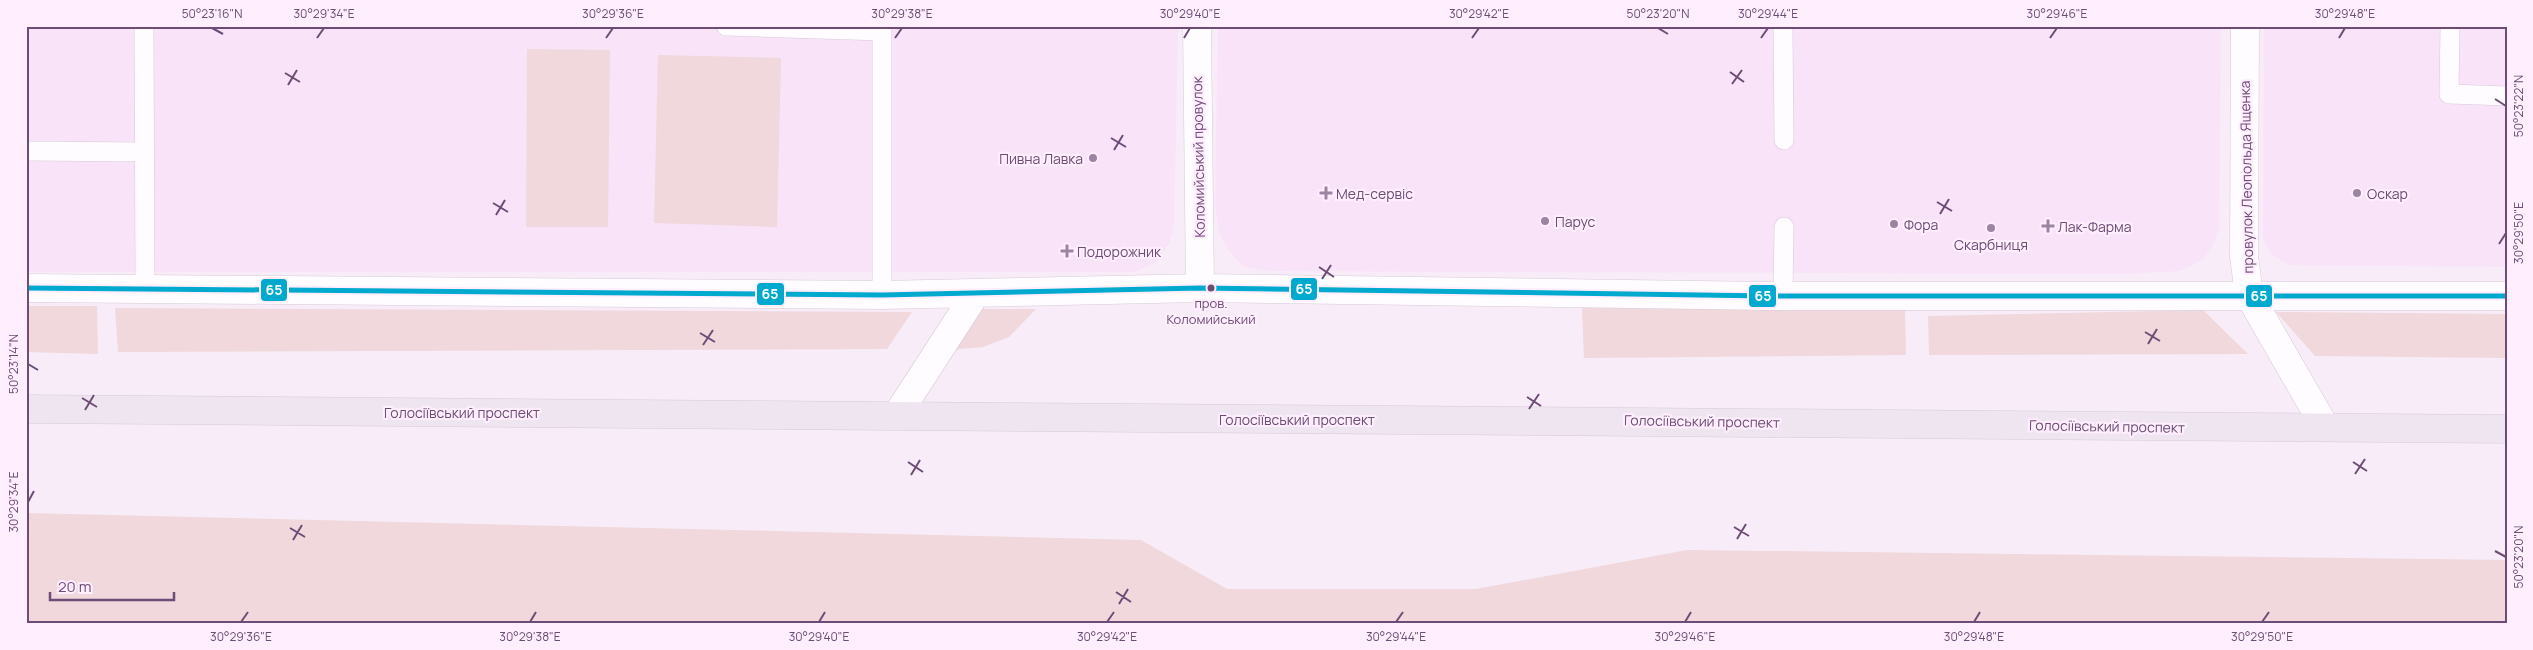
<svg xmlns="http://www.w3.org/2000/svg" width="2533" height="650" font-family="Manrope,sans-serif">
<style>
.residential{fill:#f8e3f8}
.green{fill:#f0d8dc}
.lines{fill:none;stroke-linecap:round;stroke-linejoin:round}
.lane-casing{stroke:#d6cad8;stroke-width:20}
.street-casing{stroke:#d6cad8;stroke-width:29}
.highway-casing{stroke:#d6cad8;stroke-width:29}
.lane{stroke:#fefcfe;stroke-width:19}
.street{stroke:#fefcfe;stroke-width:28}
.highway{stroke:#eee5f1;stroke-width:28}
.bus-1-casing{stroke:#ffeefe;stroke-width:9}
.bus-1{stroke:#00a9ce;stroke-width:5}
.ticks{fill:none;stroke:#6d4c75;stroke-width:2}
.poi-dot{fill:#9d84a2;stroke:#ffeefe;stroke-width:2}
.bus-dot{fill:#6d4c75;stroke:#ffeefe;stroke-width:2}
.labels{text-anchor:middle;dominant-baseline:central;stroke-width:4.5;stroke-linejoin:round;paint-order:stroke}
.bus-label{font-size:13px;fill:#6d4c75;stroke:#ffeefe}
.street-label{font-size:14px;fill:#6d4c75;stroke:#ffeefe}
.poi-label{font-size:14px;fill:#6d4c75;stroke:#ffeefe;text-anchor:start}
.line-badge{stroke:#ffeefe;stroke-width:2}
.badge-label{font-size:14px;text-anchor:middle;font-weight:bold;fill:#fff}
.neatline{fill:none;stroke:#6d4c75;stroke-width:2}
.ticks-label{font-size:12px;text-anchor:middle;fill:#6d4c75}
</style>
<rect width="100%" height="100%" fill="#f7ecf7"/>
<path class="residential" d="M26,26H1178L1174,226L1169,244L1153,264L1134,272H26Z
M1218,26H2221L2219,228L2213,246L2202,260L2193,265L2179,271L2123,274L1269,271L1244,267L1228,250L1219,232L1215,205Z
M2264,26H2507V267L2289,265L2270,253L2263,239Z"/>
<path class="green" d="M527,49L610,50L608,227H526Z
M658,55L781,58L777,227L654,223Z
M26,306H97L98,354L26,352Z
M115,308L912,312L887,349L118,352Z
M1582,308L1905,310L1906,355L1584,358Z
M977,309H1036L1009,337L983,347L950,350Z
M2203,310L2248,354L1929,355L1928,316Z
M2276,312L2507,314V358L2315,356Z
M26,513L1141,540L1227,589H1476L1687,550L2507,560V624H26Z"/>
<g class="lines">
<g class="lane-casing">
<path id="lane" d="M144,26L145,288
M726,26L882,31
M882,26V295
M1783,26L1784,140
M2450,26L2449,94L2507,96
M26,151L144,152
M1783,296L1784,227"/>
</g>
<g class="street-casing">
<path id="street" d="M1197,26L1200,288
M2245,26L2244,256L2249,295L2325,427
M26,288L882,295L1200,288L1770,296H2507
M897,415L976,293"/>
</g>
<g class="highway-casing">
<path id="highway" d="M26,409C853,414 1680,421 2507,429"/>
</g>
<use href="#lane" class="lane"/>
<use href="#street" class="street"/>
<use href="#highway" class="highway"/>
<g class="bus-1-casing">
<path id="bus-1" d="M26,288L882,295L1200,288L1770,296H2507"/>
</g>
<use href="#bus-1" class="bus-1"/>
</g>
<path class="ticks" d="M212,28L223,34M1658,28L1668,34M317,38L324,28M606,38L613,28M895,38L902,28M1184,38L1190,28M1472,38L1479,28M1761,38L1768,28M2050,38L2057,28M2339,38L2345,28M1730,72L1744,82M285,73L300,82M1732,84L1742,70M288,85L297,70M2495,99L2506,106M1111,138L1126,147M1114,150L1123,135M1937,202L1952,211M493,203L508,212M1940,214L1949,199M496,215L505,200M2499,244L2506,233M1319,267L1334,277M1322,279L1331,265M2145,332L2160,341M700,333L715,342M2148,344L2157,329M703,345L713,330M28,364L38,370M1527,397L1541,406M82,398L97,407M1529,409L1539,394M85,410L94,395M908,462L923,472M2353,462L2367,471M2355,474L2365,459M911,475L920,460M28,502L34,491M1734,527L1749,536M290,528L305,537M1737,539L1746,524M293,540L302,525M2495,551L2506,557M1116,592L1131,602M1119,604L1128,589M241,622L248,612M530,622L536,612M819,622L825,612M1107,622L1114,612M1396,622L1403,612M1685,622L1691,612M1974,622L1980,612M2262,622L2269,612"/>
<g class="poi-dot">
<circle cx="1093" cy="158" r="5"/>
<path d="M1323.5 185.5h5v5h5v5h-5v5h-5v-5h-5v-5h5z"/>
<circle cx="2357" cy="193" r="5"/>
<circle cx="1545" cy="221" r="5"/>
<circle cx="1894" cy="224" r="5"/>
<path d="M2045.5 218.5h5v5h5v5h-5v5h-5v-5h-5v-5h5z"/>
<circle cx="1991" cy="228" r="5"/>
<path d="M1064.5 243.5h5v5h5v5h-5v5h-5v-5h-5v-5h5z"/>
</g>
<circle class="bus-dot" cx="1211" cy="288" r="4.5"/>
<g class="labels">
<g class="bus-label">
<text x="1211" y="303">пров.<tspan x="1211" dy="16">Коломийський</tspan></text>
</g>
<g class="street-label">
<text transform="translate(1198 157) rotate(-91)">Коломийський провулок</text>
<text transform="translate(2246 177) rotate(-91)">провулок Леопольда Ященка</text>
<text x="462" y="412">Голосіївський проспект</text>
<text x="1297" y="419">Голосіївський проспект</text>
<text transform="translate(1702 421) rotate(1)">Голосіївський проспект</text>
<text transform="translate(2107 426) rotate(1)">Голосіївський проспект</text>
</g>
<g class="poi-label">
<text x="1083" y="158" text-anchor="end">Пивна Лавка</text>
<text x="1336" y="193">Мед-сервіс</text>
<text x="2367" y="193">Оскар</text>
<text x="1555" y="221">Парус</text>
<text x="1904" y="224">Фора</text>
<text x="2058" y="226">Лак-Фарма</text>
<text x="1991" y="244" text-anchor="middle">Скарбниця</text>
<text x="1077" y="251">Подорожник</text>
</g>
</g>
<g class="line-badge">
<rect x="1290" y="277" width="28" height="24" rx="5" fill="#00a9ce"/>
<rect x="260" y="278" width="28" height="24" rx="5" fill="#00a9ce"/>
<rect x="756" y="282" width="29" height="24" rx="5" fill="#00a9ce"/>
<rect x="1748" y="284" width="29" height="24" rx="5" fill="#00a9ce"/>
<rect x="2245" y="284" width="28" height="24" rx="5" fill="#00a9ce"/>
</g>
<g class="badge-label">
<text x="1304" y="294">65</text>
<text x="274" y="295">65</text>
<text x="770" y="299">65</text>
<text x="1763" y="301">65</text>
<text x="2259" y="301">65</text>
</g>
<rect width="2533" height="650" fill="none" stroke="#ffeefe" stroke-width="55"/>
<path d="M50 592v8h124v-8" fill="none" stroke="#6d4c75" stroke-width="2.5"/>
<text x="58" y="592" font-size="15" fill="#6d4c75" stroke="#ffeefe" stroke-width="4" paint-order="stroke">20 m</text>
<rect x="28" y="28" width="2478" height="594" class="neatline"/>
<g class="ticks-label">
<text x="212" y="18">50°23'16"N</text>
<text x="324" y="18">30°29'34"E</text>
<text x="613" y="18">30°29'36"E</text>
<text x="902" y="18">30°29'38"E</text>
<text x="1190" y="18">30°29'40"E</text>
<text x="1479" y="18">30°29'42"E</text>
<text x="1658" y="18">50°23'20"N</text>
<text x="1768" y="18">30°29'44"E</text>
<text x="2057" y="18">30°29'46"E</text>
<text x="2345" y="18">30°29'48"E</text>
<text transform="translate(2519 106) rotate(-90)" y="4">50°23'22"N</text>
<text transform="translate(2519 233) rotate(-90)" y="4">30°29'50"E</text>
<text transform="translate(14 364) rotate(-90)" y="4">50°23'14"N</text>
<text transform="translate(14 502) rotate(-90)" y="4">30°29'34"E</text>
<text transform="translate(2519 557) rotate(-90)" y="4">50°23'20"N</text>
<text x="241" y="641">30°29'36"E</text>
<text x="530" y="641">30°29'38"E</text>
<text x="819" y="641">30°29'40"E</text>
<text x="1107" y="641">30°29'42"E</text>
<text x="1396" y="641">30°29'44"E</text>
<text x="1685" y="641">30°29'46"E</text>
<text x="1974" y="641">30°29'48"E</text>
<text x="2262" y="641">30°29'50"E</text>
</g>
</svg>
